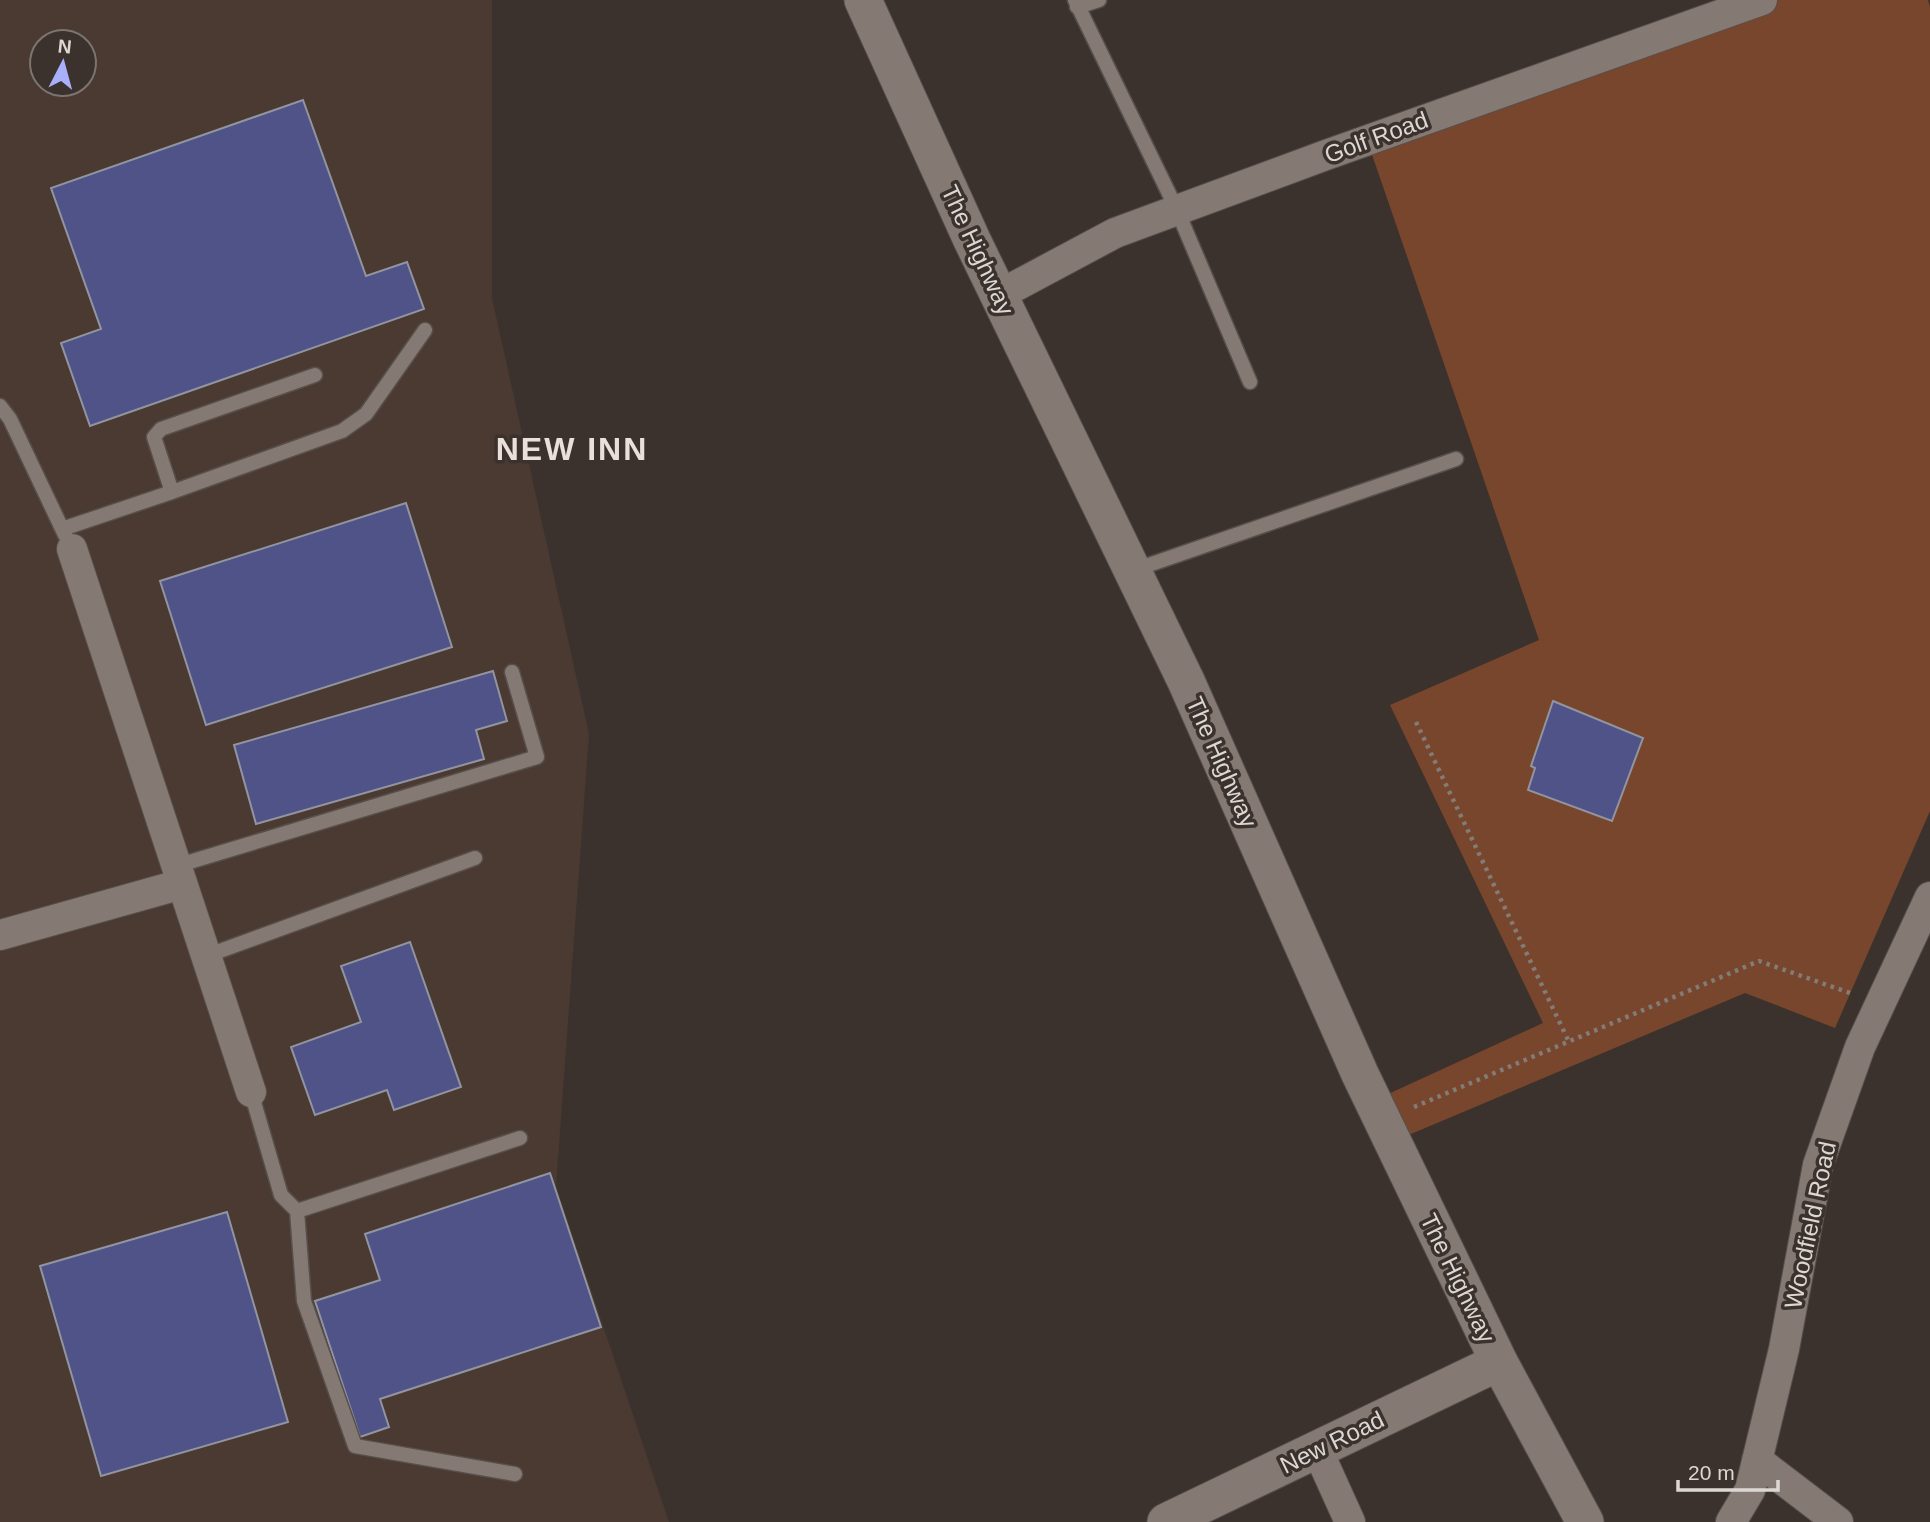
<svg xmlns="http://www.w3.org/2000/svg" width="1930" height="1522" font-family="Arial,sans-serif">
<style>
.built{fill:#4a3a32;fill-rule:evenodd}
.green{fill:#78462c}
.building{fill:#4f5388;stroke:#92949f;stroke-width:2}
.lines{fill:none;stroke-linecap:round;stroke-linejoin:round}
.service-casing{stroke:#574f4b;stroke-width:17}
.minor-casing{stroke:#574f4b;stroke-width:32}
.tertiary-casing{stroke:#574f4b;stroke-width:39}
.path{stroke:#837b77;stroke-width:4.5;stroke-dasharray:3.5 5;stroke-linecap:butt}
.service{stroke:#857974;stroke-width:14}
.minor{stroke:#857974;stroke-width:30}
.tertiary{stroke:#857974;stroke-width:37}
.labels{text-anchor:middle;dominant-baseline:central;stroke-width:7;stroke-linejoin:round;paint-order:stroke}
.street-label{font-size:24px;fill:#ddd7d4;stroke:#3c322d}
.district-label{font-size:32px;font-weight:bold;letter-spacing:2px;fill:#ebdfd9;stroke:#3c322d}
</style>
<rect width="100%" height="100%" fill="#3c322d"/>
<path class="built" d="M0,0H492V298L589,734L556,1186L669,1522H0ZM42,42H84V84H42Z"/>
<path class="green" d="M1762,0H1928L1930,7V811L1835,1028L1745,993L1392,1142L1373,1101L1543,1023L1390,705L1539,640L1367,140Z"/>
<path class="building" d="M303,100L366,276L407,262L424,309L90,426L61,343L101,329L51,188Z
M406,503L452,647L206,725L160,581Z
M493,671L507,721L476,730L484,759L256,824L234,745Z
M1553,701L1643,738L1612,821L1528,790L1535,768L1531,766Z
M410,942L461,1087L394,1110L387,1090L315,1115L291,1047L361,1022L341,966Z
M550,1173L601,1327L380,1399L389,1427L360,1437L315,1301L380,1280L365,1234Z
M227,1212L288,1422L101,1476L40,1266Z"/>
<g class="lines">
<g class="service-casing">
<path id="service" d="M1075,0L1177,210L1250,382
M1077,7L1099,0
M0,406L10,419L65,535
M172,492L342,431L366,414L425,330
M62,529L172,492L154,437L161,429L315,375
M1134,570L1456,459
M176,866L537,757L512,672
M206,956L475,858
M251,1092L281,1195L297,1211L520,1138
M297,1211L304,1301L355,1446L515,1474"/>
</g>
<g class="minor-casing">
<path id="minor" d="M999,295L1115,233L1326,155L1762,0
M72,549L251,1092
M0,935L182,884
M1317,1449L1350,1522
M1757,1460L1838,1522
M1731,1522L1750,1490L1784,1349L1818,1165L1860,1047L1930,897"/>
</g>
<g class="tertiary-casing">
<path id="tertiary" d="M863,0L972,240L1186,681L1360,1074L1499,1362L1585,1522
M1166,1522L1499,1362"/>
</g>
<path class="path" d="M1416,722L1569,1042
M1414,1107L1759,961L1850,993"/>
<use href="#service" class="service"/>
<use href="#minor" class="minor"/>
<use href="#tertiary" class="tertiary"/>
</g>
<g class="labels">
<g class="street-label">
<text transform="translate(1376 137) rotate(-20)">Golf Road</text>
<text transform="translate(978 250) rotate(65)">The Highway</text>
<text transform="translate(1222 762) rotate(66)">The Highway</text>
<text transform="translate(1810 1225) rotate(-78)">Woodfield Road</text>
<text transform="translate(1458 1278) rotate(64)">The Highway</text>
<text transform="translate(1332 1442) rotate(-26)">New Road</text>
</g>
<g class="district-label">
<text x="572" y="449">NEW INN</text>
</g>
</g>
<g transform="translate(63 63) rotate(6)"><circle r="33" fill="#3c322d" stroke="#7c7470" stroke-width="2"/>
<path d="M0-5L12 26L0 18L-12 26Z" fill="#a8b0fc"/>
<text y="-10" font-size="19" font-weight="bold" text-anchor="middle" fill="#ddd7d4">N</text>
</g>
<path d="M1678 1480v10h100v-10" fill="none" stroke="#ddd7d4" stroke-width="3.5"/>
<text x="1688" y="1480" font-size="21" fill="#ddd7d4" stroke="#3c322d" stroke-width="5" paint-order="stroke">20 m</text>
</svg>
